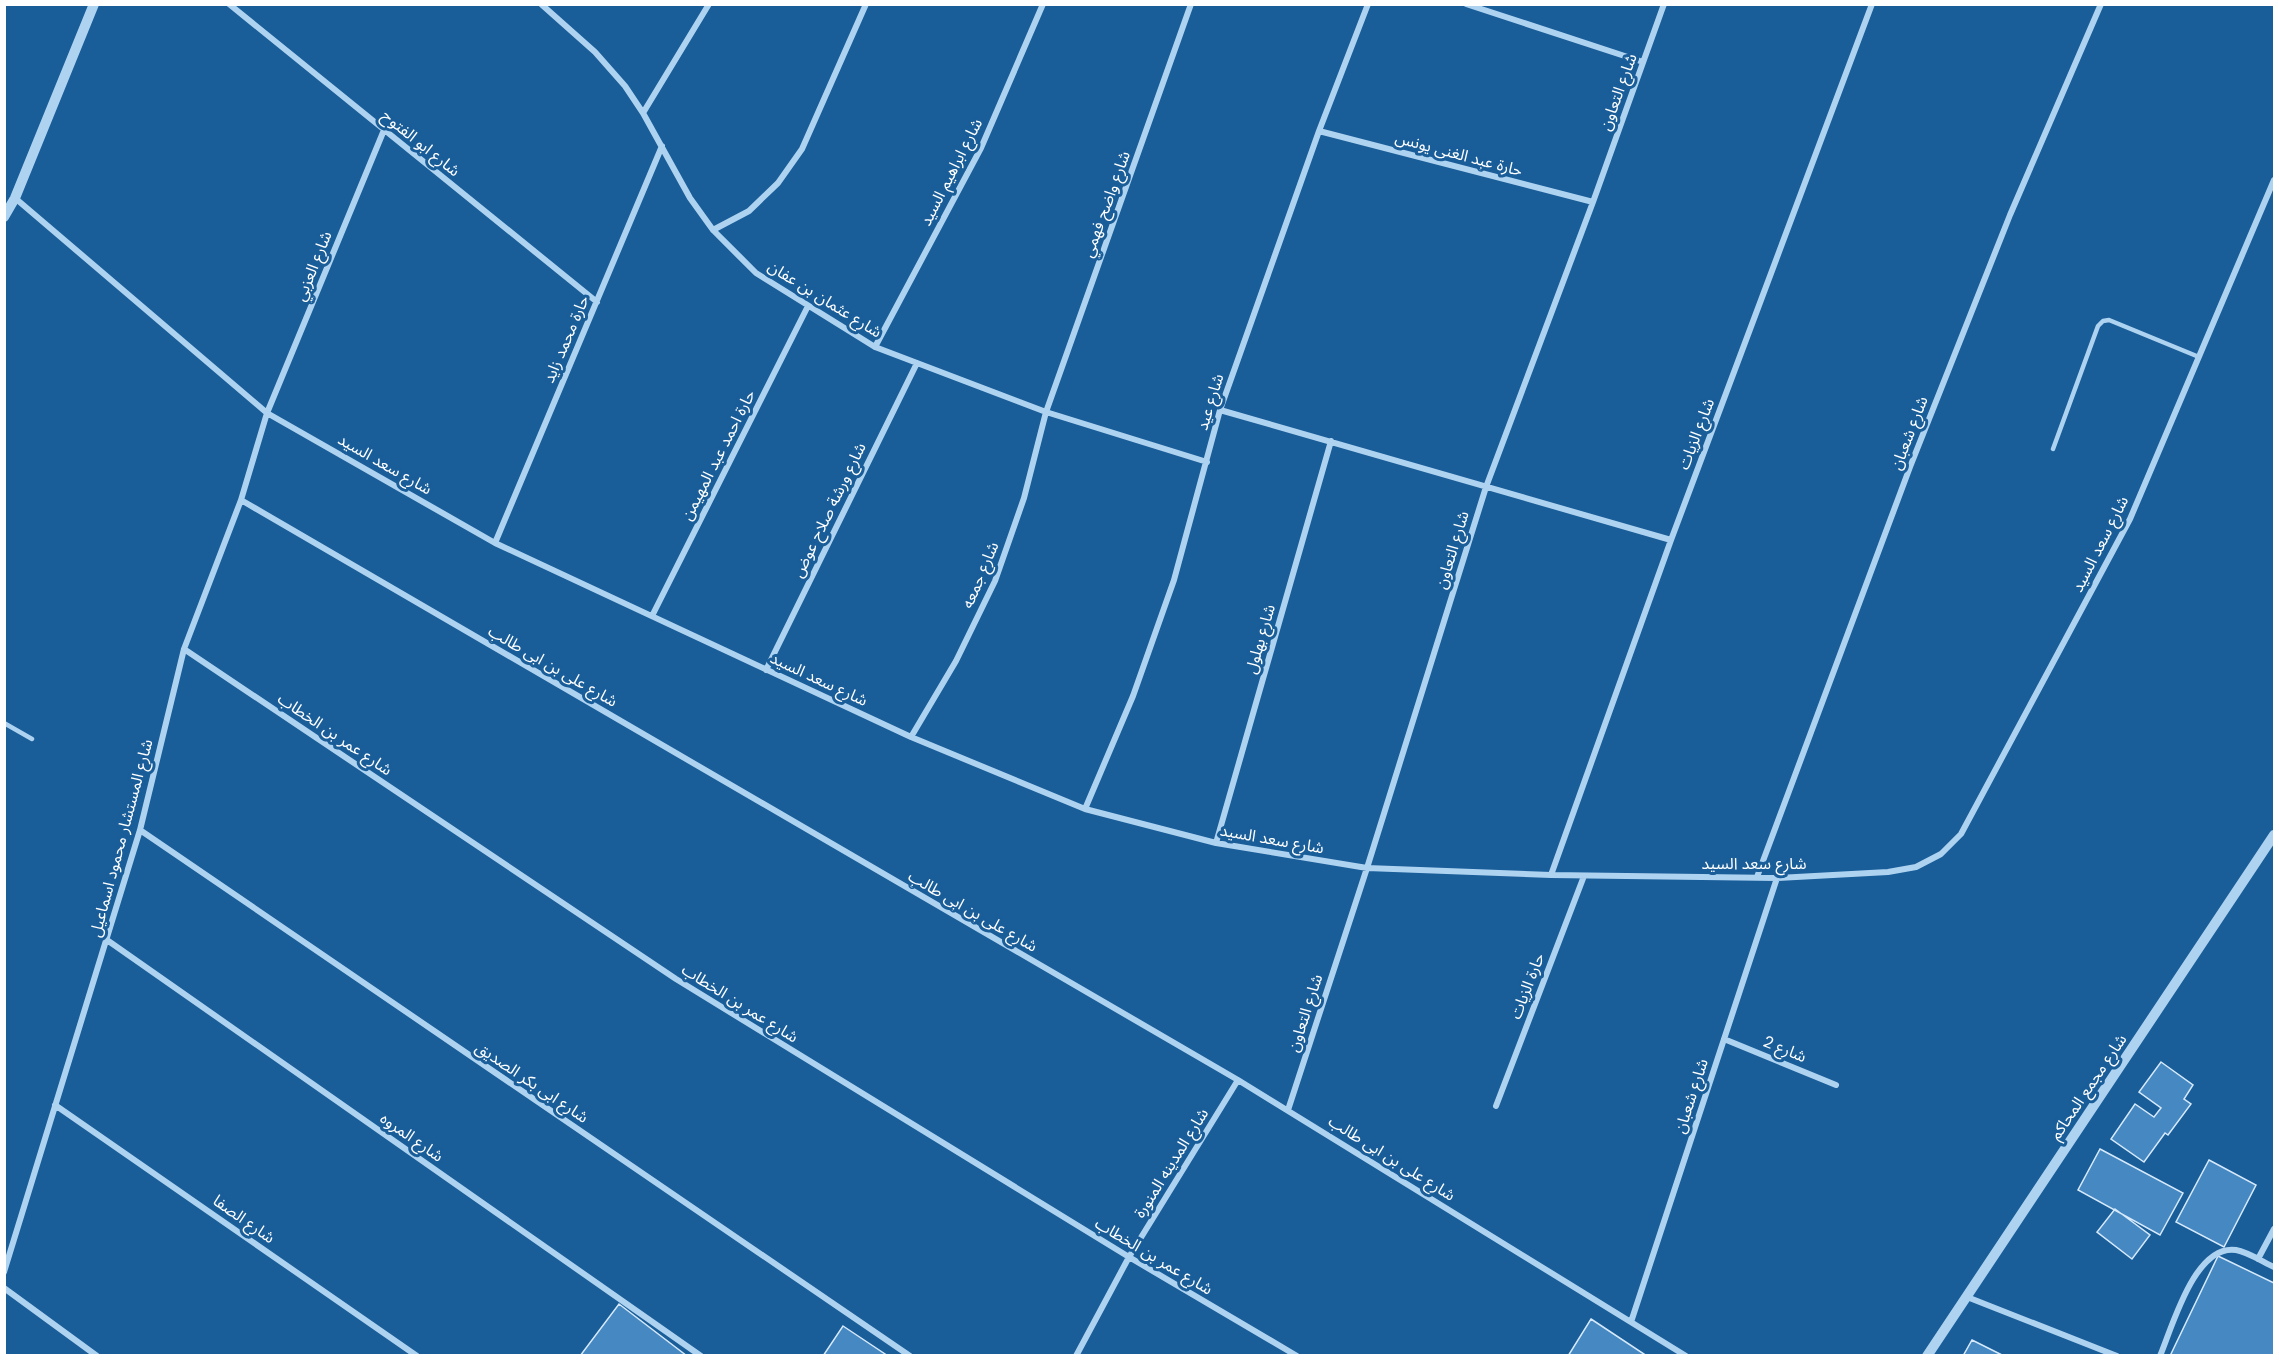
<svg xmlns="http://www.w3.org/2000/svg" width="2279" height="1360" font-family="Poppins,'Noto Sans Arabic',sans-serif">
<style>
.building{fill:#4688c2;stroke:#d6eafc;stroke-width:1.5}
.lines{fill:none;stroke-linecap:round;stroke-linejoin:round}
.service{stroke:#aed3f1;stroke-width:4.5}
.minor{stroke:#aed3f1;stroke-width:6}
.tertiary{stroke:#aed3f1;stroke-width:10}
.labels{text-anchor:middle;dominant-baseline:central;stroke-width:6;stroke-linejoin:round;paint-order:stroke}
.street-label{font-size:16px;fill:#fff;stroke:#195d99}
</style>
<rect width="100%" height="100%" fill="#195d99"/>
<path class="building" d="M2161,1062L2193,1085L2184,1099L2191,1104L2168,1135L2165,1133L2144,1162L2111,1139L2135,1104L2154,1117L2161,1108L2139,1092Z
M2100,1149L2183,1193L2160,1235L2078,1190Z
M2209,1160L2256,1185L2224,1247L2176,1222Z
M2115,1209L2150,1235L2132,1259L2097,1232Z
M2218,1256L2274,1283V1356H2170Z
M619,1304L687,1356H580Z
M1591,1319L1647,1356H1568Z
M843,1326L888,1356H823Z
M1972,1340L2004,1356H1963Z"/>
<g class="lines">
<path class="service" d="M2053,449L2098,326L2103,321L2109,320L2199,357
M4,723L32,739"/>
<path class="minor" d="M229,4L597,302
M541,4L595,52L625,86L643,113L690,198L713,230L756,273L875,347L1046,412L1207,462
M1466,4L1643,62
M643,113L709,4
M1319,131L1593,202
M15,198L267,413L495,543L911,737L1085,809L1216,843L1367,868L1551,875L1777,878L1888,872L1916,867L1941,854L1961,834L2130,519L2274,180
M713,230L749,211L778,183L802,149L866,4
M875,347L981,148L1043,4
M1220,410L1671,540
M241,500L1238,1080L1686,1356
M495,543L662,146
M652,616L808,306
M184,649L676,979L1129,1257L1297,1356
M766,670L917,363
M911,737L956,661L995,581L1024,498L1046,412L1191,4
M1085,809L1133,696L1174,580L1220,410L1319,131L1368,4
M140,830L910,1356
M1216,843L1331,441
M1551,875L1671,540L1872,4
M1757,877L1910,467L2010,215L2101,4
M107,940L701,1356
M1724,1039L1836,1085
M55,1105L417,1356
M1496,1106L1584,876
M1288,1110L1367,868L1486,487L1593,202L1664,4
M2258,1259L2274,1229
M4,1272L140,830L184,649L241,500L267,413L384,130
M4,1288L97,1356
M1967,1297L2117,1356
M1631,1322L1777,878
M1076,1356L1129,1257L1238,1080
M2160,1356C2173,1325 2195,1244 2236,1250C2248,1252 2263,1262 2274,1267"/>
<path class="tertiary" d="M4,217L15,198L94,4
M1927,1356L2274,835"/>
</g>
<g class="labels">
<g class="street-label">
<text transform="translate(1618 92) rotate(-70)">شارع التعاون</text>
<text transform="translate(421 143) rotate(39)">شارع ابو الفتوح</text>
<text transform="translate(1459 154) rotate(15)">حارة عبد الغنى يونس</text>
<text transform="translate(951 172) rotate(-63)">شارع ابراهيم السيد</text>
<text transform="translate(1106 204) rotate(-70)">شارع واضح فهمي</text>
<text transform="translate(313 266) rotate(-68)">شارع العزبي</text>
<text transform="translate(825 299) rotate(32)">شارع عثمان بن عفان</text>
<text transform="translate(566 339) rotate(-67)">حارة محمد زايد</text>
<text transform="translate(1210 402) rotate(-73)">شارع عيد</text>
<text transform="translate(1909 433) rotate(-69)">شارع شعبان</text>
<text transform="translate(1696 434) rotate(-69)">شارع الزيات</text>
<text transform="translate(718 455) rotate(-63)">حارة احمد عبد المهيمن</text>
<text transform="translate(385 464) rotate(30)">شارع سعد السيد</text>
<text transform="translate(829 510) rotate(-64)">شارع ورشة صلاح عوض</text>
<text transform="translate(2100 544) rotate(-63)">شارع سعد السيد</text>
<text transform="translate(1452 550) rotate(-73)">شارع التعاون</text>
<text transform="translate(980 575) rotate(-67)">شارع جمعه</text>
<text transform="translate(1260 639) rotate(-74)">شارع بهلول</text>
<text transform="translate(553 666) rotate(30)">شارع على بن ابى طالب</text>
<text transform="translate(819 679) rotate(25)">شارع سعد السيد</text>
<text transform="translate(335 734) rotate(34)">شارع عمر بن الخطاب</text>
<text transform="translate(121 838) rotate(-75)">شارع المستشار محمود اسماعيل</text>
<text transform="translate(1272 839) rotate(10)">شارع سعد السيد</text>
<text x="1754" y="863">شارع سعد السيد</text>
<text transform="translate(973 911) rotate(30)">شارع على بن ابى طالب</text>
<text transform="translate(1527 986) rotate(-69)">حارة الزيات</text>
<text transform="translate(740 1003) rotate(32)">شارع عمر بن الخطاب</text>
<text transform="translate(1305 1013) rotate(-72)">شارع التعاون</text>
<text transform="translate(1785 1049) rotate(22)">شارع 2</text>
<text transform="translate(532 1082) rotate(34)">شارع ابى بكر الصديق</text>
<text transform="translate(2088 1087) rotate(-56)">شارع مجمع المحاكم</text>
<text transform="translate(1691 1096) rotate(-72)">شارع شعبان</text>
<text transform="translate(412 1137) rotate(35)">شارع المروه</text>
<text transform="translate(1392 1158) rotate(32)">شارع على بن ابى طالب</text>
<text transform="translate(1171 1163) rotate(-58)">شارع المدينه المنورة</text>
<text transform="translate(244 1219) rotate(35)">شارع الصفا</text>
<text transform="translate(1154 1256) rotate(31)">شارع عمر بن الخطاب</text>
</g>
</g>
<rect width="2279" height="1360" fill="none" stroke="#ffffff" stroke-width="12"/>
</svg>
